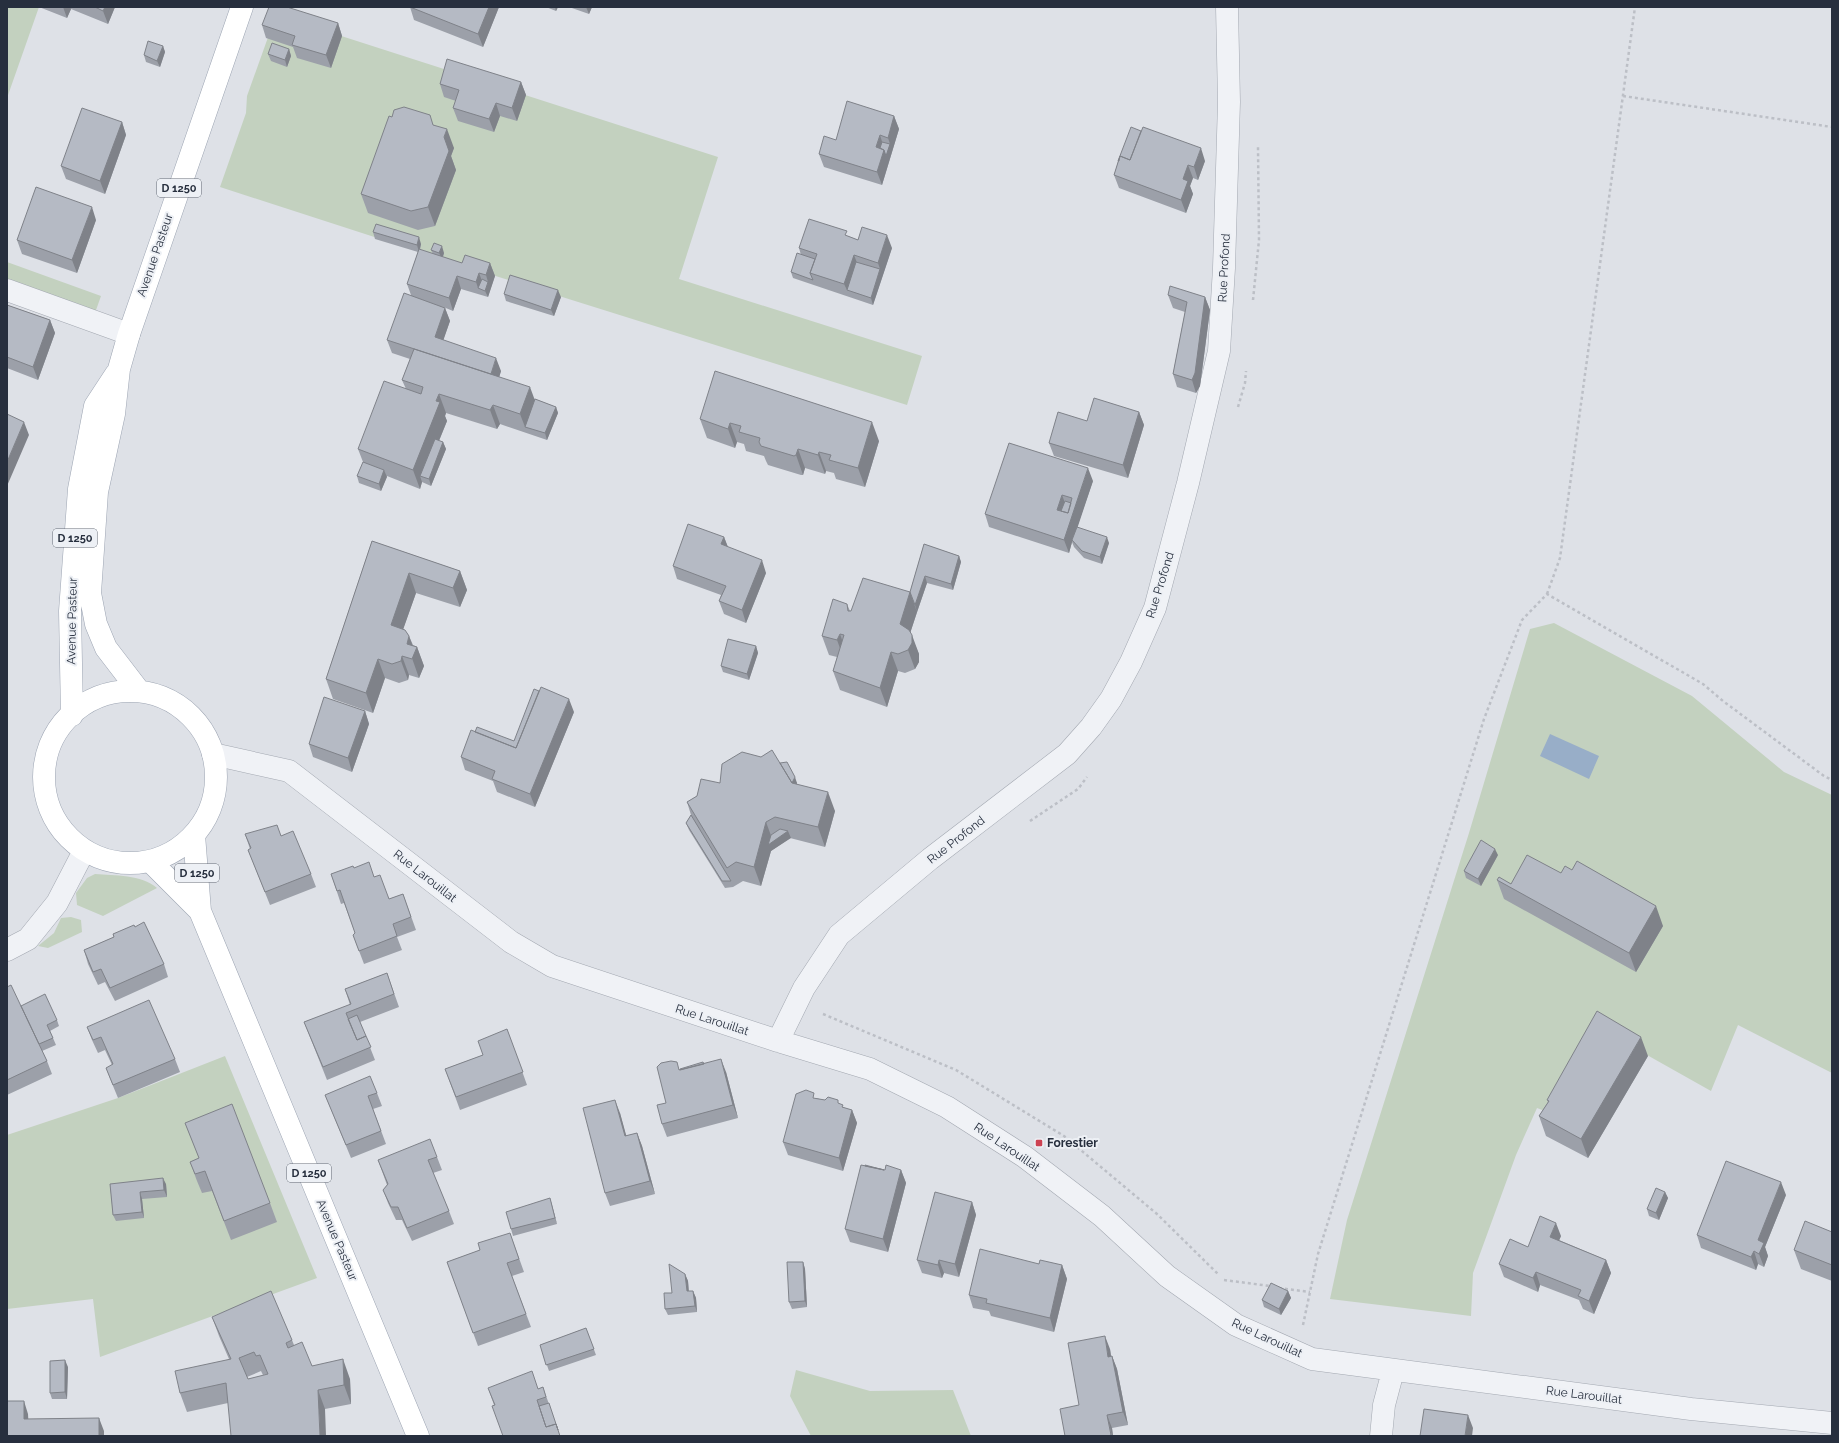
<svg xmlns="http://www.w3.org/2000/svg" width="1839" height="1443" font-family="Raleway,sans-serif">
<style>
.green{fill:#c3d1bf}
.water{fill:#98aec8}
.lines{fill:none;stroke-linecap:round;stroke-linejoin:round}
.minor-casing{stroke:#a3a8b1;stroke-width:23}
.major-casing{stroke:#9da5b3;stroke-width:23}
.path{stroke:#bcbfc6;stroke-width:2.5;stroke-dasharray:3 3;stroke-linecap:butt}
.minor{stroke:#f0f2f6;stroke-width:22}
.major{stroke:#fff;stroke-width:22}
.wall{fill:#9ca0a9;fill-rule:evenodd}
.shaded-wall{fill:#7f8289}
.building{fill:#b5bac4;stroke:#7f8289;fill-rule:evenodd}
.poi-dot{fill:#cd4252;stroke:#edf0f5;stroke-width:1.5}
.labels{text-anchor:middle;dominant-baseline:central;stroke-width:4;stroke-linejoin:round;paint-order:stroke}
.shield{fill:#edf0f5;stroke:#626975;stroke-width:1}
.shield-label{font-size:11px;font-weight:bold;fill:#272f3e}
.street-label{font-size:12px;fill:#272f3e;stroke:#edf0f5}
.poi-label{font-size:12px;font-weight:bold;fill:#272f3e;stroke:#edf0f5;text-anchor:start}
</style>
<rect width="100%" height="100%" fill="#dee1e7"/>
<path class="green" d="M7,7H39L7,98Z
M276,15L718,157L679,279L922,356L907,405L470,268L220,187L246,113L247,96Z
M7,262L101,296L90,327L7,298Z
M1554,623L1692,696L1784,772L1832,795V1073L1738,1025L1711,1091L1599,1028L1550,1113L1537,1108L1516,1155L1473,1273L1471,1316L1330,1299L1347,1220L1469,833L1530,629Z
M95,874C115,876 141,874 157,888L103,916L77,905L76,893L87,878Z
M71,917L81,920L82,932L48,948L38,946L54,933L61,918Z
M225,1056L317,1278L100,1357L93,1299L7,1309V1135L118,1098Z
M796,1370L870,1391L953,1390L971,1436H811L790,1396Z"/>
<path class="water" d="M1550,734L1599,756L1589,779L1540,756Z"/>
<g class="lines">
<g class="minor-casing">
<path id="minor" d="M7,290L129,334
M213,754L289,771L511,942L552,966L778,1041L870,1069L947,1107L1025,1157L1102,1216L1167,1276L1236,1325L1312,1359L1691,1409L1832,1423
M7,950L28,939L57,903L84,851
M778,1041L804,988L839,935L930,859L1067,754L1091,727L1111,699L1131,662L1155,608L1188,483L1219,351L1224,268L1229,102L1227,7
M1381,1436L1384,1405L1393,1371"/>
</g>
<g class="major-casing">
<path id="major" d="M139,691L106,648L96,624L90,593L97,492L114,414L119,369L129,334L242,7
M44 777a86 86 0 1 1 172 0a86 86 0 1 1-172 0Z
M72,715L70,611L79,489L95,406L116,374
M194,835L200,911L418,1436
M150,861L200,911"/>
</g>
<path class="path" d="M1623,96L1832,127
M1253,300L1259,240L1258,147
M1238,407L1245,383L1246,371
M1547,594L1560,558L1635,7
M1030,821L1078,789L1087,777
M823,1014L956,1070L1064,1136L1157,1214L1219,1275
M1224,1280L1270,1286
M1279,1288L1310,1292
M1303,1325L1318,1254L1484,719L1522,620L1547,594L1703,684L1723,701L1824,776L1832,780"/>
<use href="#minor" class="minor"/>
<use href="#major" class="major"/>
</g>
<path class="wall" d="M39,7H115L108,24L71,9L67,18Z
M410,7H499L483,47L414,20Z
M546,7H558L556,11Z
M569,7H592L589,14Z
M338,23L342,36L331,68L297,58L293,47L266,38L262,25Z
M163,46L165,52L160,67L146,62L144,55Z
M289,49L291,56L287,67L271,61L268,54Z
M521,82L526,95L517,121L500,116L494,132L458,121L453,108L456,101L444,97L440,84Z
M894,116L899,129L882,185L824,167L819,154L836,140Z
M392,117L433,125L454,148L451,156L456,170L435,226L418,230L368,213L361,194Z
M122,122L126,135L105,194L66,179L61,166Z
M1118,161H1205L1198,180L1193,178L1190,186L1193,194L1186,213L1119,188L1114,175L1118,162Z
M96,220L77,273L22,254L17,240Z
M373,232L421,244L420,250L433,254L431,250L444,253L443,257L462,263H490L495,276L488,297L461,289L453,311L441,306L445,308L450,321L443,340L501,371L499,377L535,399L556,407L558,413L547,440L500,424L497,429L446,413L445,416L447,421L439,441L443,442L446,449L431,486L422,482L420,489L387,476L381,491L359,483L357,476L363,462L358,449L406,389L402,380L410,359L392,353L387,340L411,295L407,284L418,252L375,239Z
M848,236L858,240L892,248L873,305L793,278L791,272L801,255L799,248Z
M504,294L561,297L554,316L506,301Z
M1168,295L1205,297L1210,310L1200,386L1196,393L1177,387L1173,374L1185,312L1173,308Z
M7,305L50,320L55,333L38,380L7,368Z
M1139,412L1144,425L1128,478L1054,456L1049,443L1087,421Z
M700,419L879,441L865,487L836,479L834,473L826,471L825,474L805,468L803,475H801L768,465L766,461L764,456L746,451L744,444L737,442L735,448L707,438Z
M1093,481L1077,527L1109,543L1102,564L1084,558L1074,547L1072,542L1069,553L989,527L985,514Z
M724,537L728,547L766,573L746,623L724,614L719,601L721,595L677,579L673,566Z
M372,541L460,571L467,590L460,607L416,593L403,629L409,636L413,645L417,647L424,666L419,678L409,675L408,680L399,683L385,678L373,713L333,699L326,679Z
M924,544L959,556L961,562L953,590L927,583L910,633L919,654V662L915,669L905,673L898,671L887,707L840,690L833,671L837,657L829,655L822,636L847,604L850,611L910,592Z
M756,646L758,653L749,680L723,672L721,666Z
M365,711L369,724L352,772L313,757L309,744Z
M574,712L535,807L497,792L493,781L465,770L461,757L475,732L514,741Z
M780,763L797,783V784L835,811L825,847L790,838L771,851L761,886L743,881L733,887L725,888L689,830L686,823L691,815L687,802L697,796L720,783Z
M245,834L281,836L311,874L316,887L270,905L248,850L250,849Z
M1498,855L1481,886L1466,878L1464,871Z
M354,868L374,877L389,899L403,894L416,930L397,937L402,950L364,964L353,935L355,933L344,903L341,904L331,874Z
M1572,870L1663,926L1636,972L1504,899L1497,880L1511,884L1561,873Z
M135,927L164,964L168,977L115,1001L105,982L98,985L88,964L84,950L114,937L113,934Z
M387,973L399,1007L360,1022L375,1060L327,1080L304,1022L350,1005L345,989Z
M7,987L21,1006L57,1020L59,1026L50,1031L56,1045L42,1051L47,1061L52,1074L7,1095Z
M87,1027L175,1059L180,1072L118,1098L111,1081L106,1068L112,1065L105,1050L98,1053L92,1040Z
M507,1029L527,1085L460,1110L445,1069L483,1055Z
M1648,1056L1588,1158L1546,1136L1539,1116L1548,1102L1547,1100Z
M704,1064L726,1072L738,1118L667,1137L662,1124L666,1103L680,1069Z
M377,1093L382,1106L373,1109L386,1144L351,1158L325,1095Z
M816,1098L839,1104L844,1108L852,1110L857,1123L843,1171L788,1155L783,1142Z
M620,1113L626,1136L637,1133L642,1146L655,1194L610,1206L605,1193Z
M185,1123L270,1203L277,1222L231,1240L212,1191L202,1193L197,1181L190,1162L199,1158Z
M437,1157L442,1170L433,1173L449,1211L454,1224L412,1241L402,1220H396L388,1203L383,1190L387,1185L378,1160Z
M885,1170H901L906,1183L888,1252L850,1242L845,1229Z
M110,1184H166L167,1197L142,1199L144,1218L116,1221L113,1215Z
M1665,1192L1668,1198L1659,1220L1649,1216L1647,1209Z
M1786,1195L1765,1247L1768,1256L1764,1267L1758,1264L1756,1270L1701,1248L1697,1235Z
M550,1198L557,1224L513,1236L511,1229Z
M972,1202L976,1215L959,1277L944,1273L942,1278L922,1273L917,1260Z
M1832,1232V1281L1801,1269L1794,1250Z
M510,1233L524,1272L512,1276L531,1327L478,1346L447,1262L480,1250Z
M1561,1236L1559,1240L1606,1260L1611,1273L1594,1314L1583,1309L1579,1300L1540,1285L1538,1292L1504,1277L1499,1264Z
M803,1262L805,1269L807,1307L792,1309L789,1302Z
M1039,1264L1062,1265L1067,1279L1054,1332L991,1316L989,1311L973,1308L969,1295Z
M685,1274L688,1281L689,1291H693L696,1298L697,1312L668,1315L665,1309L672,1293Z
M1288,1291L1291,1298L1281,1315L1264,1307L1262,1300Z
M212,1317L292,1340L294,1345L312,1366L350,1379L351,1404L325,1409L228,1403L187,1412L180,1393L229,1359L219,1336ZM261,1371L263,1375L267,1374V1375L248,1379L247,1377Z
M586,1328L596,1355L549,1371L540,1345Z
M1110,1349L1111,1356H1112L1117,1369L1128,1425L1112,1428L1113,1436H1065L1079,1405Z
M68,1367L67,1399H52L50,1393Z
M543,1387L560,1436L494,1405L488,1388L538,1389Z"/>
<path class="shaded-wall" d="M63,7H70L71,9L67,18Z
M105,7H115L108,24L103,11Z
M489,7H499L483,47L478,34Z
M555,7H558L556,11Z
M586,7H592L589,14Z
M338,23L342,36L331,68L326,55Z
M163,46L165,52L160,67L157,61Z
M289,49L291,56L287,67L285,60Z
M521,82L526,95L517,121L512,108Z
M496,103L500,116L494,132L489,119Z
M894,116L899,129L882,185L877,172L884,150L890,144L888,138Z
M122,122L126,135L105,194L100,181Z
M447,129L454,148L451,156L456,170L435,226L428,207L444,137Z
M880,135L884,148L878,153L876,147Z
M1201,148L1205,161L1198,180L1194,167Z
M1188,165L1193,178L1190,186L1193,194L1186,213L1181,200L1183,179Z
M92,207L96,220L77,273L72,260Z
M887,235L892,248L873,305L871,298L880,269L878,263Z
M419,237L421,244L419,252L417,245Z
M442,246L444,253L442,259L439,253Z
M854,255L859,268L847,290L844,284Z
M490,263L495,276L488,297L485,291L488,282L486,275Z
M479,273L484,286L478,288L476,282Z
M457,276L461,289L453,311L449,298Z
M558,290L561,297L554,316L551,310Z
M1205,297L1210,310L1200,386L1196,393L1192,380Z
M445,308L450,321L440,350L435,337Z
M50,320L55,333L38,380L33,367Z
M496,358L501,371L496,388L491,375Z
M530,387L537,406L525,427L520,414Z
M439,394L446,413L445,416L447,421L424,477L420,476L422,482L420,489L413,470Z
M493,405L500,424L497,429L490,410Z
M556,407L558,413L547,440L545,433Z
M1139,412L1144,425L1128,478L1123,465Z
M24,422L29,435L7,486V462Z
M872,422L879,441L865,487L858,468Z
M730,423L737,442L735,448L728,429Z
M443,442L446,449L431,486L429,479Z
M798,449L805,468L803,475L796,455Z
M819,452L826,471L825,474L818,455Z
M1088,468L1093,481L1073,541L1072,540V542L1069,553L1064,540Z
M384,470L387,477L381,491L379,484Z
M1062,495L1067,508L1064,517L1057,510Z
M724,537L729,550L721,544Z
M1107,537L1109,543L1102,564L1100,557Z
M959,556L961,562L953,590L951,584Z
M762,560L766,573L746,623L742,610Z
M460,571L467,590L460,607L453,588Z
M409,573L416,593L398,644L391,625Z
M925,576L927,583L917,612L915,605Z
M910,592L917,612L907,643L900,624Z
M840,634L847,654L844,659L837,640Z
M912,635L919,654V662L915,669L908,650Z
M409,636L415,652L417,647L424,666L419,678L407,644Z
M756,646L758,653L749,680L747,674Z
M891,652L898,671L887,707L880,688Z
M402,656L409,675L408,680L401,661Z
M378,659L385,678L373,713L366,693Z
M569,699L574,712L535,807L530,794Z
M365,711L369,724L352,772L348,758Z
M795,777L797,783L793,792L790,785Z
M828,792L835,811L825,847L818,827Z
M766,822L773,841L788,831L791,838L771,851L761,886L754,867Z
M1495,849L1498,855L1481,886L1478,879Z
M1656,906L1663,926L1636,972L1629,953Z
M1641,1037L1648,1056L1588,1158L1581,1139Z
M721,1059L726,1072L738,1118L733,1105Z
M615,1100L620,1113L630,1149L625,1136Z
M852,1110L857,1123L843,1171L839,1158Z
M637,1133L642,1146L655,1194L650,1181Z
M901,1170L906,1183L888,1252L883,1239Z
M163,1178L166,1184L167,1197L164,1190Z
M1781,1182L1786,1195L1765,1247L1768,1256L1764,1267L1759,1254L1758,1240Z
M140,1192L142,1199L144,1218L142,1212Z
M1665,1192L1668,1198L1659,1220L1656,1213Z
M550,1198L552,1205L557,1224L555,1218Z
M972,1202L976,1215L959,1277L955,1264Z
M1556,1223L1561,1236L1555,1250L1550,1237Z
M1754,1251L1758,1264L1756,1270L1751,1257Z
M939,1260L944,1273L942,1278L938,1265Z
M1606,1260L1611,1273L1594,1314L1589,1301Z
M803,1262L805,1269L807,1307L805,1301Z
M1062,1265L1067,1279L1054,1332L1050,1318Z
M1536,1272L1540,1285L1538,1292L1533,1278Z
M685,1274L688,1281L689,1298L687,1291Z
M693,1291L696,1298L697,1312L695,1306Z
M1288,1291L1291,1298L1281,1315L1279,1309Z
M1105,1336L1110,1349L1113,1370L1108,1357Z
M1112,1356L1117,1369L1128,1425L1123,1412Z
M343,1359L350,1379L351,1404L344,1385Z
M65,1360L68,1367L67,1399L65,1392Z
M318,1390L325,1409L326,1436H320Z
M24,1401L28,1414L29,1432L24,1419Z
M1107,1415L1112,1428L1113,1436H1112Z
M1468,1415L1473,1428L1472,1436H1465Z
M99,1418L104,1431V1436H99Z"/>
<path class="building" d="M95,7H105L103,11Z
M269,7H287L338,23L326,55L292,45L295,36L262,25Z
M410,7H489L478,34Z
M148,41L163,46L157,61L144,55Z
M272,43L289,49L285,60L268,54Z
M447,59L521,82L512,108L496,103L489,119L453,108L459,90L440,84Z
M847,101L894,116L888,138L880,135L876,147L884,150L877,172L819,154L824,136L836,140Z
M404,107L430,115L433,125L447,129L444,137L449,151L428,207L411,211L361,194L389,116L392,117L394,110Z
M82,108L122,122L100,181L61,166Z
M1131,127L1141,131L1130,160L1120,156L1119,161H1118Z
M1143,127L1201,148L1194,167L1188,165L1183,179L1188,181L1181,200L1114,175L1120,156L1130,160Z
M882,142L890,144L886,156L884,150L880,148Z
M36,187L92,207L72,260L17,240Z
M809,219L847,231L845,235L858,240L862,227L887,235L878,263L854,255L844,284L810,273L817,254L799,248Z
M376,224L419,237L417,245L373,232Z
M434,243L442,246L439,253L431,250Z
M419,249L462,263L465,255L490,263L486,275L479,273L476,282L457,276L449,298L407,284Z
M797,253L815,259L810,273L813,280L791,272Z
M856,262L880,269L871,298L847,290Z
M510,275L558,290L551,310L504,294Z
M482,279L488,282L485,291L478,288Z
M1170,286L1205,297L1195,373L1192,380L1173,374L1187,302L1168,295Z
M404,293L445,308L435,337L496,358L491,374L387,340Z
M7,305L50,320L33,367L7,357Z
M414,349L530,387L520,414L493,405L490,410L439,394L436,401L440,402L413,470L358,449L384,381L421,394L423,387L402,380Z
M715,371L872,422L858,468L829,460L831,455L819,452L818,455L798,449L796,455L794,456L761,446L759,442L760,438L739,432L741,426L730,423L728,429L700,419Z
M1094,398L1139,412L1123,465L1049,443L1058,412L1087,421Z
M535,399L556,407L545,433L525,427Z
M7,414L24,422L7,462Z
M435,439L443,442L429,479L420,476Z
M1009,443L1088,468L1064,540L985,514ZM1062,495L1072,498L1068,513L1057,510Z
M363,462L384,470L379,484L357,476Z
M1065,501L1071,503L1068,513L1061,511Z
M688,524L724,537L721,544L762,560L742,610L719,601L726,586L673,566Z
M1077,527L1107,537L1100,557L1082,551L1072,540Z
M372,541L460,571L453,588L409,573L391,625L405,630L409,636L407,644L417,647L412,659L402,656L401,661L392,664L378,659L366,693L326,679Z
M924,544L959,556L951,584L925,576L915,605L910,592Z
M863,578L910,592L900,624L909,630L912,635V643L908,650L898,654L891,652L880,688L833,671L844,635L840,634L837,640L822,636L833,599L847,604L848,611H851Z
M728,639L756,646L747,674L721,666Z
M541,687L569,699L530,794L492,779L495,771L461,757L471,730L516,748Z
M534,689L539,691L516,748L475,732L477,727L514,741Z
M324,697L365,711L348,758L309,744Z
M772,750L792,783L828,792L818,827L775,817L766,822L754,867L736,862L727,868L687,802L697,796L701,779L720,783L722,764L742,752L761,757Z
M787,762L795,777L792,783L780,763Z
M691,815L731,881H722L686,823Z
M277,825L281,836L293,831L311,874L265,892L248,850L251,848L245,834Z
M780,829L788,831L768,845L771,835Z
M1481,840L1495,849L1478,879L1464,871Z
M1527,855L1561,873L1565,866L1572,870L1577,861L1656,906L1629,953L1497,880L1499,877L1511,884Z
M369,862L374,877L380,875L389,899L403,894L411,917L393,924L397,936L359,951L353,935L355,933L340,890L337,891L331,874L353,866L354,868Z
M144,922L164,964L110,988L101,969L93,972L84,950L114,937L113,934L134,925L135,927Z
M387,973L394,994L346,1013L357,1040L366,1036L371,1047L323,1067L304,1022L351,1004L345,989Z
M11,985L47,1061L7,1080V987Z
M45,994L57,1020L47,1025L53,1038L39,1044L21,1006Z
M149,1000L175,1059L113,1085L106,1068L113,1064L101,1037L93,1040L87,1027Z
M1597,1011L1641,1037L1581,1139L1539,1116L1549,1101L1547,1100Z
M357,1015L366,1036L357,1040L348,1019Z
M507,1029L523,1072L456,1097L445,1069L483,1055L478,1041Z
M721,1059L733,1105L662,1124L657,1105L666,1103L657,1067L661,1063L671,1061L677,1062L679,1070Z
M703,1062L704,1064L680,1070V1069Z
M370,1076L377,1093L368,1096L381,1131L346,1145L325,1095Z
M806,1090L814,1093L813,1098L825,1100L828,1097L838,1100V1103L843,1105L842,1107L852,1110L839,1158L783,1142L796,1094Z
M615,1100L625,1136L637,1133L650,1181L605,1193L583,1108Z
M232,1104L270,1203L224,1221L205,1171L195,1174L190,1162L199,1158L185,1123Z
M430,1139L437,1157L428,1160L449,1211L407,1228L398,1207H391L383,1190L388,1184L378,1160Z
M1726,1161L1781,1182L1758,1240L1764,1243L1759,1254L1754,1251L1751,1257L1697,1235Z
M861,1165L885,1170L886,1165L901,1170L883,1239L845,1229Z
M865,1165L884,1170L865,1166Z
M163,1178L164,1190L140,1192L142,1212L113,1215L110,1184Z
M1656,1188L1665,1192L1656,1213L1647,1209Z
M935,1192L972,1202L955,1264L939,1260L938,1265L917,1260Z
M550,1198L555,1218L511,1229L506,1212Z
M1540,1216L1556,1223L1550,1237L1606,1260L1589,1301L1578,1296L1581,1290L1536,1272L1533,1278L1499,1264L1510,1239L1528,1247Z
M1805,1221L1832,1232V1265L1794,1250Z
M510,1233L519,1259L507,1263L526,1314L473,1333L447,1262L480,1250L478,1243Z
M980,1249L1039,1264L1040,1260L1062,1265L1050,1318L986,1303L987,1299L969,1295Z
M787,1262H803L805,1301L789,1302Z
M669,1264L685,1274L687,1291H693L695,1306L665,1309L664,1293H672Z
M1271,1283L1288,1291L1279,1309L1262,1300Z
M271,1291L292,1340L286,1343L288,1348L302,1342L312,1366L343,1359L344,1385L318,1390L320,1436H231L226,1383L180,1393L175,1371L231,1359L212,1317ZM254,1352L256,1356L260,1355L268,1374L248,1379L239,1358Z
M586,1328L594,1349L546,1365L540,1345Z
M1105,1336L1108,1357L1112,1356L1123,1412L1107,1415L1111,1435L1108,1436H1065L1060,1409L1079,1405L1068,1343Z
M65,1360V1392L50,1393V1361Z
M532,1371L538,1389L543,1387L546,1397L537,1400L546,1427L556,1424L560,1436H503L492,1406L495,1405L488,1388Z
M7,1401H24V1419L99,1418V1436H7Z
M549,1403L558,1430L556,1424L546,1427L539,1406Z
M1424,1409L1468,1415L1465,1436H1420Z"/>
<rect class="poi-dot" x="1035" y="1139" width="8" height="8" rx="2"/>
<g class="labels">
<g class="shield">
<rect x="157" y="179" width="44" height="18" rx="3"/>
<rect x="53" y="529" width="44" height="18" rx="3"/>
<rect x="175" y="864" width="44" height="18" rx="3"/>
<rect x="287" y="1164" width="44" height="18" rx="3"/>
</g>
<g class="shield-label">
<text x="179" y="188">D 1250</text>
<text x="75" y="538">D 1250</text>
<text x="197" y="873">D 1250</text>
<text x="309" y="1173">D 1250</text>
</g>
<g class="street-label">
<text transform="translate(155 255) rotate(-71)">Avenue Pasteur</text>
<text transform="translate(1224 268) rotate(-87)">Rue Profond</text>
<text transform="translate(1160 585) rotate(-73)">Rue Profond</text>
<text transform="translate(72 621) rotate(-89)">Avenue Pasteur</text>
<text transform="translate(956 840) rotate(-38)">Rue Profond</text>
<text transform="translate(425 876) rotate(38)">Rue Larouillat</text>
<text transform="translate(712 1020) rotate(18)">Rue Larouillat</text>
<text transform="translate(1007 1147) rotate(34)">Rue Larouillat</text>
<text transform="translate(337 1240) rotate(67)">Avenue Pasteur</text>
<text transform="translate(1267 1338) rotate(25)">Rue Larouillat</text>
<text transform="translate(1584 1395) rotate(7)">Rue Larouillat</text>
</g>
<g class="poi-label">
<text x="1047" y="1143">Forestier</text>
</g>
</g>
<rect width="1839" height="1443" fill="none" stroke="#272f3e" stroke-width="16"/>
</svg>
